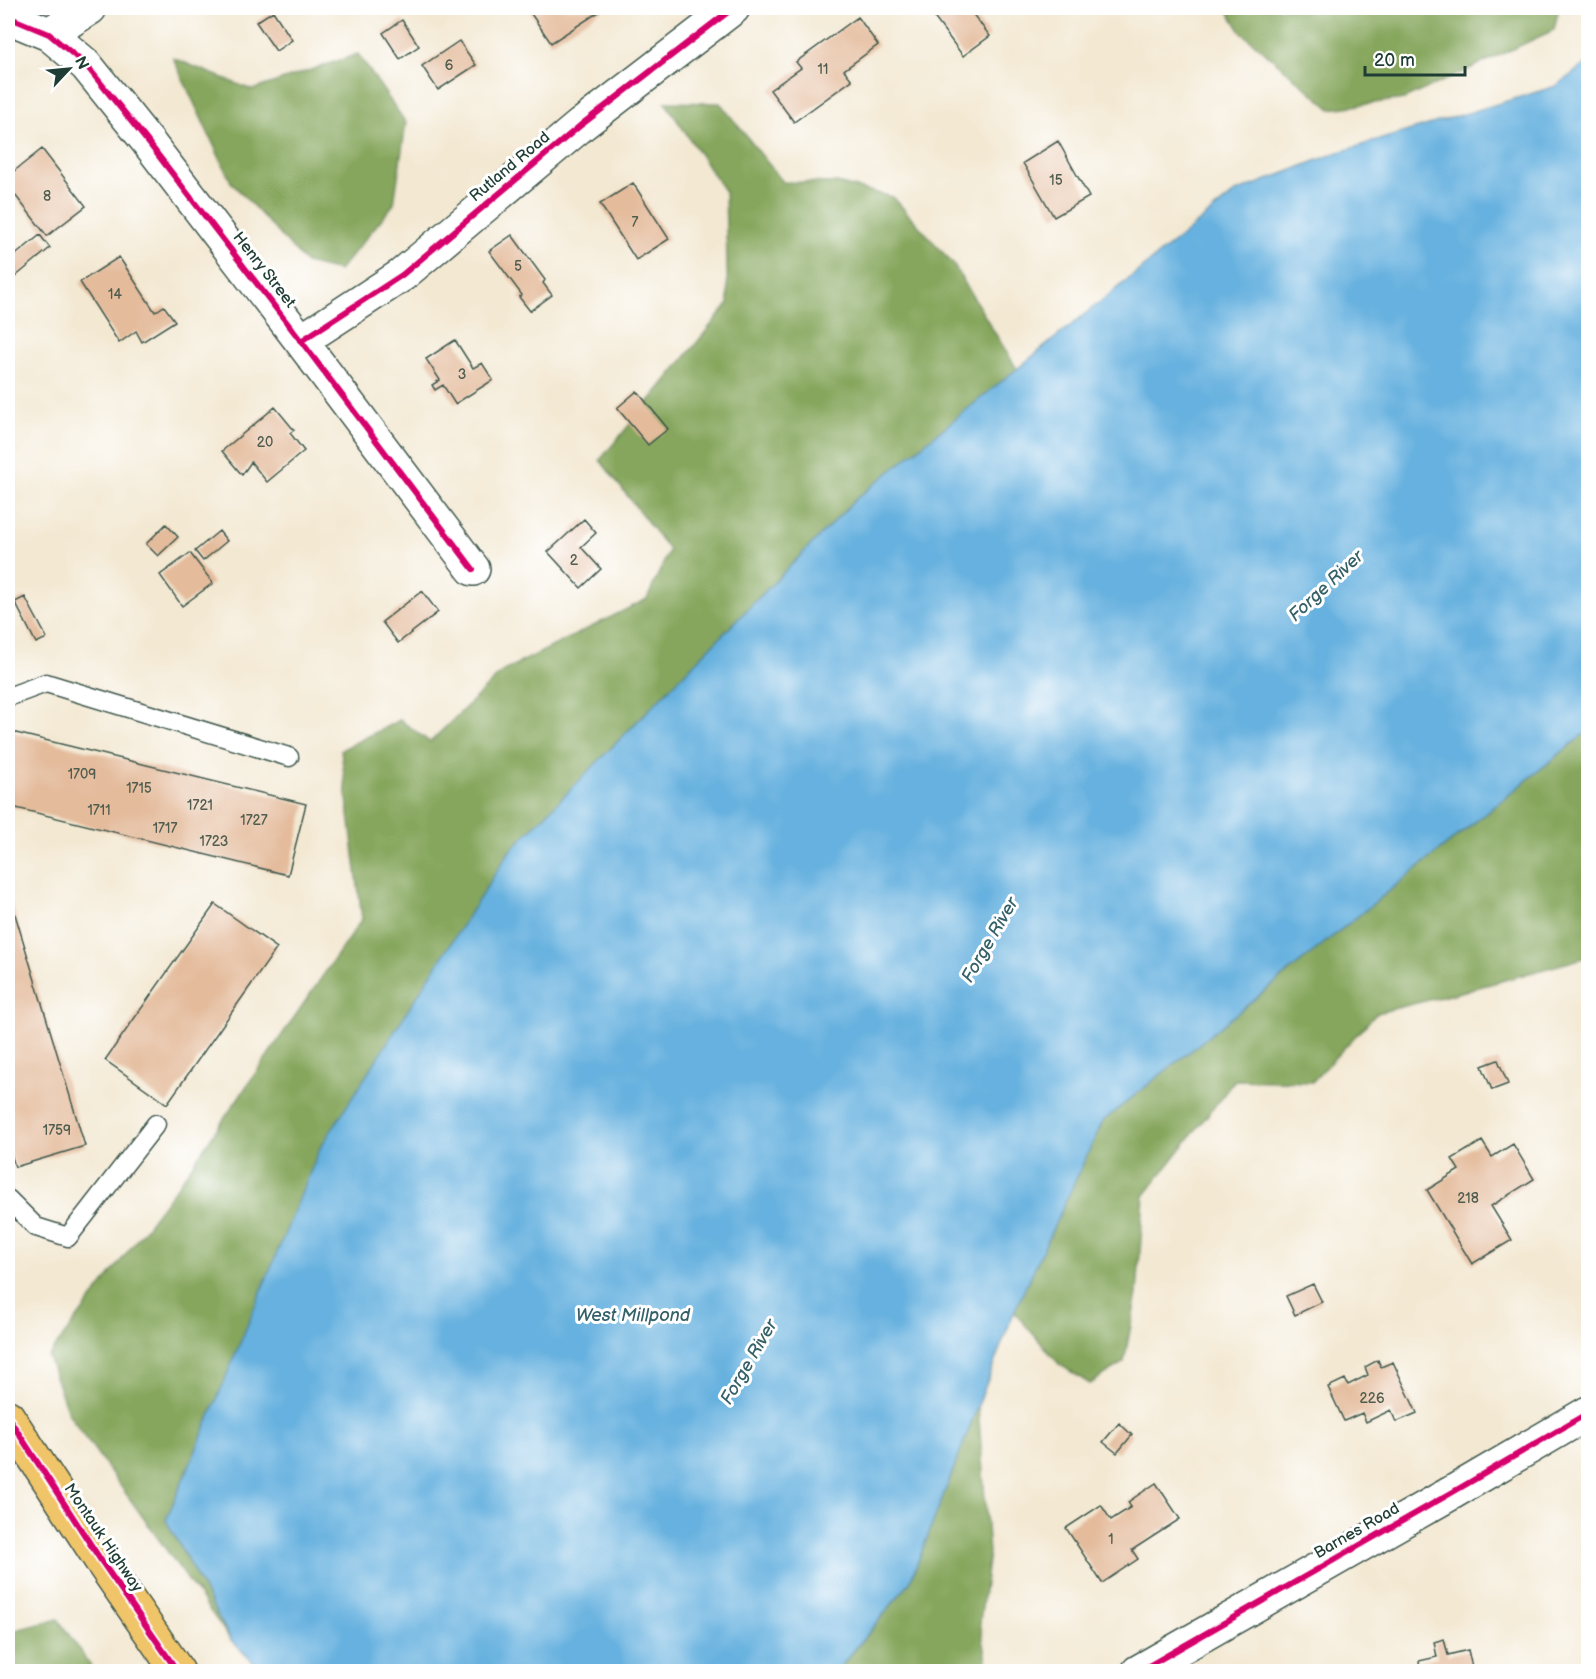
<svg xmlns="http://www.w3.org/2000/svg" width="1596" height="1679" font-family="'Balsamiq Sans',sans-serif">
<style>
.forest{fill:#85a65b;stroke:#527248;stroke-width:1.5}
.water{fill:#66b1df;stroke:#42778a;stroke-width:1.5}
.building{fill:#e4bb9b}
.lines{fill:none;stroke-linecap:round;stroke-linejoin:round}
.service-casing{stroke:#3f574c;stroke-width:21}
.minor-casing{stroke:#3f574c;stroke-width:36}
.tertiary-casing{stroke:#3f574c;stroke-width:36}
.primary-casing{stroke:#3f574c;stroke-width:36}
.service{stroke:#fff;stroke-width:18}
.minor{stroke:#fff;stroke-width:33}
.tertiary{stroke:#fff;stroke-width:33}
.primary{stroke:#f0c469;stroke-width:33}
.cycleway-casing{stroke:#fff;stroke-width:10}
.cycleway{stroke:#d6006c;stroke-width:6}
.labels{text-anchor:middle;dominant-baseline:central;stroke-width:6;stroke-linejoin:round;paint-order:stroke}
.number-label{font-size:14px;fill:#505c4e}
.street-label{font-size:16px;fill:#1f3d34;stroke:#fff}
.water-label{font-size:18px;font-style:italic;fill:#346067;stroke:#fff}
</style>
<rect width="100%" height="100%" fill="#fff"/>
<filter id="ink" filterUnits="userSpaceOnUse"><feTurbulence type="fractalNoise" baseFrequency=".0167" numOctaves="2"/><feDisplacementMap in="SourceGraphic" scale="12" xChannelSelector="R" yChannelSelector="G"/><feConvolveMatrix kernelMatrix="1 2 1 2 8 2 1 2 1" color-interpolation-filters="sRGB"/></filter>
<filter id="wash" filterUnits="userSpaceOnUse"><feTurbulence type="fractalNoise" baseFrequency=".008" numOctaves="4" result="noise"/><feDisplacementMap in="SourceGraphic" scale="24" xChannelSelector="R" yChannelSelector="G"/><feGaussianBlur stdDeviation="1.35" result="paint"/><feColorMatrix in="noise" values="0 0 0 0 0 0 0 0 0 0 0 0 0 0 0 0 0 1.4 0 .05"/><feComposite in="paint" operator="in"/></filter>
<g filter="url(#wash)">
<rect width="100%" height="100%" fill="#f3e8d2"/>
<path class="forest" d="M1226,8H1559L1554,30L1404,99L1331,109L1241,32Z
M358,54L406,123L394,204L339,271L306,263L231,182L173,58L252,90Z
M665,102L720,103L783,182L837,183L893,197L953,264L1017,369L856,499L509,852L201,1438L166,1520L231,1640L68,1413L48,1357L179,1184L362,919L341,750L400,720L430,742L503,671L647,599L669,550L600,460L665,382L728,304L725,192Z
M1588,731V957L1461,992L1377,1013L1312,1082L1235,1080L1144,1196L1137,1294L1124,1362L1090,1384L1059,1364L1014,1312L1103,1121Z
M978,1405L989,1553L980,1622L989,1671L837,1672L910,1582Z
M58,1619L94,1671H8V1632Z"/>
<path class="water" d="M1588,62V731L1103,1121L1014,1312L910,1582L837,1671H262L231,1640L166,1520L201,1438L320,1148L509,852L856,499L1236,192L1336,153L1556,86Z"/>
<g id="blocks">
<path class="building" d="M527,8H605L551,43Z
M936,8H968L990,36L963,56L930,12Z
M273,11L292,40L276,51L256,22Z
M858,17L878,45L844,70L852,80L794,122L770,90L801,68L796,62Z
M402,20L419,46L400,59L383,33Z
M459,41L476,65L438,90L422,66Z
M1058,141L1089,197L1054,217L1023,163Z
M42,149L86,206L47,236L8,186V176Z
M633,183L669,239L636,260L600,204Z
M40,235L50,248L15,277L8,268V261Z
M512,235L545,280L543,283L552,295L530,311L519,297L522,295L489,251Z
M119,257L155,312L164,306L175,321L142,342L136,331L119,343L80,282Z
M455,340L473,368L482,363L493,380L455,404L443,385L435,390L432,385L440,380L426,359Z
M637,391L668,429L648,445L617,408Z
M275,407L294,430L290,433L304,451L267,482L251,462L242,475L222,451Z
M584,519L596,533L581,547L601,569L581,588L548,552Z
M166,524L178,537L158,556L146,544Z
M219,531L227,541L203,561L195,551Z
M190,553L213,583L182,606L160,575Z
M422,591L438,612L398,643L382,622Z
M25,597L47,638L36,643L15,602Z
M8,731L306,804L288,875L8,806Z
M8,891L85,1146L15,1167L8,1143Z
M215,904L277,948L167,1104L105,1060Z
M1498,1060L1508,1084L1492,1090L1482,1066Z
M1482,1141L1492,1157L1513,1144L1534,1179L1491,1206L1512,1240L1472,1264L1427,1190L1459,1170L1452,1159Z
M1313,1284L1322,1302L1295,1315L1286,1296Z
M1378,1360L1381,1367L1393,1362L1417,1413L1396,1422L1391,1410L1366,1422L1362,1413L1344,1421L1328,1387L1345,1379L1348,1385L1368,1375L1365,1367Z
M1119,1423L1132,1435L1117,1453L1103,1442Z
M1156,1483L1180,1519L1132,1550L1138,1559L1102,1583L1066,1528L1101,1505L1111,1520L1131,1507L1128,1502Z
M1444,1639L1448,1655L1468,1650L1473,1672H1421L1419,1661L1437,1657L1434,1642Z"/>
</g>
</g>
<g filter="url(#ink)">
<use href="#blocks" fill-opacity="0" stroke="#3f574c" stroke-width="1.5"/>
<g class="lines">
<g class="service-casing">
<path id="service" d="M8,697L46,683L289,757
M8,1199L36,1227L68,1237L156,1124"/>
</g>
<g class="minor-casing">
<path id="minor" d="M8,17L49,34L86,65L148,142L301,341L473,569
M49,34L90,8
M301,341L402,275L581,125L733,8"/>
</g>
<g class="tertiary-casing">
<path id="tertiary" d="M1138,1672L1453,1492L1588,1413"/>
</g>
<g class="primary-casing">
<path id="primary" d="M8,1417L102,1562L178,1672"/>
</g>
<use href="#service" class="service"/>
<use href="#minor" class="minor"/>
<use href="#tertiary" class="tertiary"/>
<use href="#primary" class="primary"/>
<g class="cycleway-casing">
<path id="cycleway" d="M8,17L49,34L86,65L148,142L301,341L473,569
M301,341L402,275L581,125L733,8
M8,1417L102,1562L178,1672
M1138,1672L1453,1492L1588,1413"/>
</g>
<use href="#cycleway" class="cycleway"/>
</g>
</g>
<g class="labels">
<g class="number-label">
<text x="449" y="65">6</text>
<text x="823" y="69">11</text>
<text x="1056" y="180">15</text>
<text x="47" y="196">8</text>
<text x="635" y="222">7</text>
<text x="518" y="266">5</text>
<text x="115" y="294">14</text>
<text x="462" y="374">3</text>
<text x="265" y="442">20</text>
<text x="574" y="560">2</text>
<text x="82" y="774">1709</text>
<text x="139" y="788">1715</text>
<text x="200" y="805">1721</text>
<text x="99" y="810">1711</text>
<text x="254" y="820">1727</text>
<text x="165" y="828">1717</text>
<text x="214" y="841">1723</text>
<text x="57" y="1130">1759</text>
<text x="1468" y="1198">218</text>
<text x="1372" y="1398">226</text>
<text x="1111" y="1539">1</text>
</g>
<g class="street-label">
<text transform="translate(510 167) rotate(-40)">Rutland Road</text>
<text transform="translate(264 270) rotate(52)">Henry Street</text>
<text transform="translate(1357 1531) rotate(-30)">Barnes Road</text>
<text transform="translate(103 1538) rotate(56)">Montauk Highway</text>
</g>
<g class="water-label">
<text transform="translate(1326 586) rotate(-43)">Forge River</text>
<text transform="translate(990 940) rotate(-60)">Forge River</text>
<text x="633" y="1315">West Millpond</text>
<text transform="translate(749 1362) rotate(-60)">Forge River</text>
</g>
</g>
<rect width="1596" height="1679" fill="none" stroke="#fff" stroke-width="30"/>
<g transform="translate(69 69) rotate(64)" stroke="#ffffff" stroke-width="4.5" paint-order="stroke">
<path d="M0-4.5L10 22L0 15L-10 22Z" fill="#1f3d34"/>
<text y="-9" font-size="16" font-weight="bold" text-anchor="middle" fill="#1f3d34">N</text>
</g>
<path d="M1365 66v9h100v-9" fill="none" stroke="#1f3d34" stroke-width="3"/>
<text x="1374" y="66" font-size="18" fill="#1f3d34" stroke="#ffffff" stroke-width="4.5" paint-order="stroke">20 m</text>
</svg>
